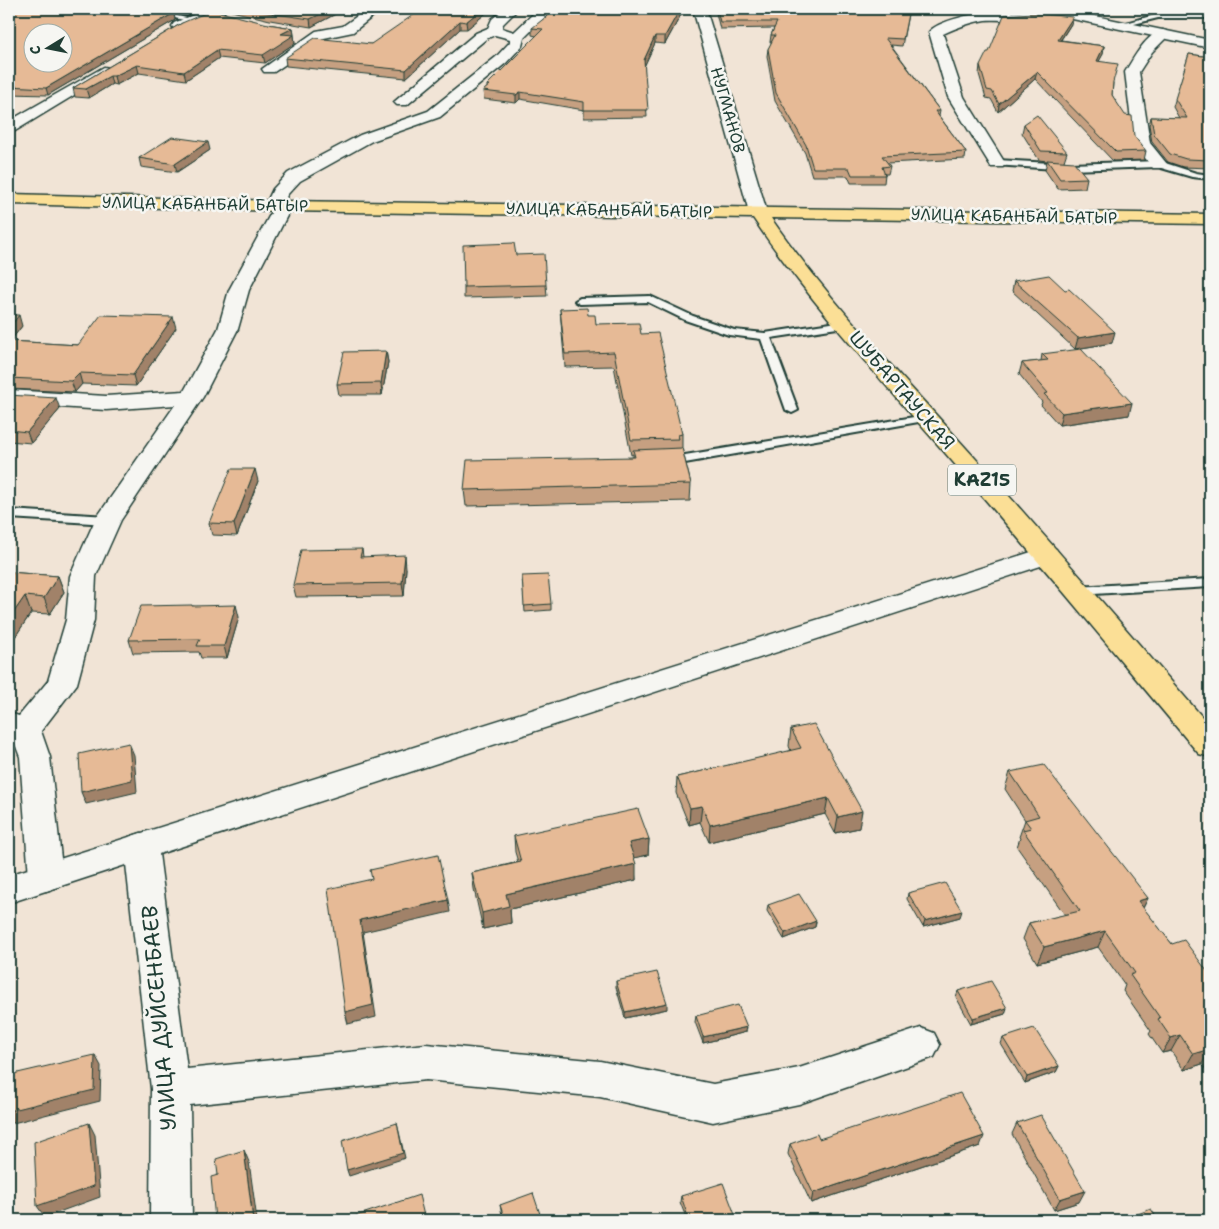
<svg xmlns="http://www.w3.org/2000/svg" width="1219" height="1229" font-family="'Shantell Sans',sans-serif">
<style>
.lines{fill:none;stroke-linecap:round;stroke-linejoin:round}
.lane-casing{stroke:#1f3d34;stroke-width:4}
.street-casing{stroke:#1f3d34;stroke-width:3}
.secondary-casing{stroke:#1f3d34;stroke-width:3}
.primary-casing{stroke:#1f3d34;stroke-width:3}
.lane{fill:#f6f6f2;fill-rule:evenodd}
.street{fill:#f6f6f2;fill-rule:evenodd}
.secondary{fill:#f6f6f2;fill-rule:evenodd}
.primary{fill:#fbdf96;fill-rule:evenodd}
.wall{fill:#c6a081;stroke:#1f3d34}
.shaded-wall{fill:#a18269;stroke:#1f3d34}
.building{fill:#e6ba96;stroke:#1f3d34;fill-rule:evenodd}
.labels{text-anchor:middle;dominant-baseline:central;stroke-width:5;stroke-linejoin:round;paint-order:stroke}
.far-street-label{font-size:16px;fill:#1f3d34;stroke:#f6f6f2}
.shield{fill:#f6f6f2;stroke:#60746d;stroke-width:1}
.shield-label{font-size:18px;font-weight:bold;fill:#1f3d34}
.street-label{font-size:19px;fill:#1f3d34;stroke:#f6f6f2}
.near-street-label{font-size:22px;fill:#1f3d34;stroke:#f6f6f2}
</style>
<rect width="100%" height="100%" fill="#f1e4d6"/>
<filter id="ink" filterUnits="userSpaceOnUse"><feTurbulence type="fractalNoise" baseFrequency=".02" numOctaves="2"/><feDisplacementMap in="SourceGraphic" scale="10" xChannelSelector="R" yChannelSelector="G"/><feConvolveMatrix kernelMatrix="1 2 1 2 8 2 1 2 1" color-interpolation-filters="sRGB"/></filter>
<g filter="url(#ink)">
<g class="lines">
<g class="lane-casing">
<path id="lane" d="M133,9H145L196,20L193,22Z
M1158,14H1210V18H1158L1122,27L1119,25Z
M997,160L1070,164L1159,161L1196,173L1210,175V179L1192,177L1158,167L1070,170L994,165V161Z
M650,296L693,316L734,330L765,333L844,321L849,324L844,327L771,338L798,410L792,413L786,410L761,339L729,335L685,320L648,302L580,304L575,301L580,298Z
M926,415L930,416L932,418L930,420L685,463H665L659,459L665,455H685Z
M9,510L108,516L114,520L108,524L9,518Z
M1210,579V587L1077,595L1072,594L1070,591L1072,588L1077,587Z"/>
</g>
<g class="street-casing">
<path id="street" d="M208,9H226L224,12L184,29H174L172,26L174,23Z
M367,9H382L353,32L324,38L274,72H264L262,69L316,31L343,26Z
M504,9H518L503,24L502,28L514,32L536,11H546L548,14L524,38L522,46L506,63L440,117L372,141L300,181L287,195L285,201L289,202L292,206L249,290L238,329L203,397L121,520L96,576L94,620L77,684L41,731L50,757L63,877L58,887L46,891L34,887L29,877L20,757L12,736L9,735V713L19,716L48,681L66,620L70,576L95,520L175,405L106,410L9,404V390L106,396L184,391L218,329L229,290L272,211L268,210L265,206L273,189L288,173L360,135L428,111L496,57L510,42V39L495,35L486,39L407,105H397L394,102L476,33L488,28L492,19Z
M1030,9H1046C1032,26 1003,18 985,20C971,22 956,28 943,34L964,97L1005,163L1003,167H991L989,163L948,97L929,32C937,21 978,12 992,12C1004,11 1018,14 1030,9Z
M1163,30L1170,34L1152,52L1139,72L1150,143L1167,164L1165,168H1153L1134,144L1125,72C1134,58 1146,34 1163,30Z
M104,67L109,68L111,71L109,74L15,131L9,133V121Z
M141,833L153,837L158,846L187,1069L426,1044L600,1061L713,1084L799,1068L921,1028L934,1033L940,1045L934,1057L799,1104L713,1122L600,1097L426,1080L190,1105L192,1220H150L151,1089L124,846L129,837Z"/>
</g>
<g class="secondary-casing">
<path id="secondary" d="M693,9H706L767,212L764,216L758,217L752,216L749,212Z
M1037,9H1062L1210,40V48L1044,13Z
M1047,547L1056,549L1060,555L1056,561L9,903V875Z"/>
</g>
<g class="primary-casing">
<path id="primary" d="M9,194L283,201L1210,214V224L771,218C826,297 892,366 956,437C1042,532 1126,629 1210,726V757L1199,754C1115,654 1032,553 946,454C879,377 810,303 753,218L283,211L9,204Z"/>
</g>
<use href="#lane" class="lane"/>
<use href="#street" class="street"/>
<use href="#secondary" class="secondary"/>
<use href="#primary" class="primary"/>
</g>
<path class="wall" d="M9,9H204L186,16L174,13L175,20L48,95L9,94Z
M226,9H345L311,27L270,20L227,10Z
M491,9L467,29H460L406,78L286,66L285,58L371,44Z
M684,9L665,44L655,43L644,66L647,117L584,118V110L520,99L516,103L484,99L483,91L487,88V85L536,36L532,35V28Z
M715,9H909L902,46L891,45L940,111L939,116L966,152L965,159L887,163L890,166L888,174H885L884,183H851L848,176H812L805,153L775,101L767,56L768,49L772,42H770L771,35L774,28L720,29Z
M1206,9H1210V39L1207,20L1209,13L1206,12Z
M182,23L268,24L293,28L295,43L265,63L219,58L186,80L139,73L116,85L112,84L89,98L75,97L73,88Z
M1071,24L1061,40L1104,46L1103,54L1099,61L1113,83L1112,95L1134,136L1146,151L1144,160L1113,161L1035,79L998,112L991,99L986,98L979,74L980,66Z
M1189,54L1210,57V168L1183,167L1168,162L1152,142L1149,125L1151,117L1179,118L1173,107Z
M1024,124L1067,152L1064,161L1087,178L1085,188L1058,189L1045,170L1047,161L1039,160L1022,133Z
M210,150L177,172L141,167L139,158Z
M516,255L546,285L547,296L464,298V287Z
M1014,281L1112,343L1075,349L1012,291Z
M560,309L588,315L596,324L641,334L682,434V448L691,484L690,501L466,506L464,490L633,457V454L631,455L614,366L565,367L561,322Z
M9,315L22,326L10,341L78,345L176,328L136,386L82,384L75,392L9,389Z
M386,351L388,362L382,395H339L337,384Z
M1042,354L1129,415L1059,425L1041,405L1042,402L1019,374L1022,363L1041,361Z
M9,395L60,409L31,443L9,441Z
M258,481L237,536L212,535L209,523Z
M362,549L363,557L406,568L404,596L296,597L293,585Z
M9,572L58,576L64,592L50,614L31,613L9,646Z
M522,576L551,604V610L525,612Z
M193,606L239,617L227,658H201L199,652L133,653L129,640Z
M791,729L859,828L835,833L825,814L709,842L700,822L689,825L676,793L677,777L791,751L789,746Z
M1010,772L1148,898L1143,908L1172,944L1210,975V1076L1202,1064L1184,1070L1171,1051L1162,1053L1149,1034L1151,1031L1123,991L1125,985L1098,947L1037,963L1023,939L1029,923L1065,915L1017,847L1020,838L1019,837L1025,820L1005,789Z
M514,836L649,839L648,855L634,858L636,880L510,909L511,923L483,929L474,889L472,873L518,862L515,852Z
M908,893L960,917L923,927L907,899Z
M768,905L816,921L815,927L784,939L767,911Z
M616,981L667,1009L625,1018L616,987Z
M958,991L1005,1014L971,1024L956,997Z
M696,1016L746,1032L703,1043L695,1022Z
M1003,1038L1059,1066L1056,1072L1025,1083L1001,1044Z
M1017,1123L1079,1202L1054,1210L1012,1134Z
M819,1139L980,1146L811,1203L788,1154L790,1144Z
M681,1196L737,1220H687L680,1202Z
M500,1205L542,1220H503Z"/>
<path class="shaded-wall" d="M184,9H204L186,16Z
M331,9H345L311,27L310,19Z
M482,9H491L467,29L466,22Z
M680,9H684L665,44V36Z
M174,13L175,20L48,95L46,88Z
M1073,17L1071,24L1056,47L1058,40Z
M460,21V29L406,78V70Z
M293,28L295,43L265,63L263,55L281,34Z
M655,36V43L644,67V60Z
M1104,46L1103,54L1095,69L1097,61Z
M217,50L219,58L186,80L184,72Z
M137,65L139,73L116,85L114,76Z
M1037,72L1035,79L998,112L999,104Z
M110,76L112,84L89,98L86,89Z
M520,92V99L516,103V95Z
M208,142L210,150L177,172L175,164Z
M19,315L22,326L9,343V328Z
M173,317L176,328L136,386L133,375Z
M1115,332L1112,343L1075,349L1078,338Z
M386,351L388,362L382,395L381,383Z
M79,373L82,384L75,392L71,381Z
M56,398L60,409L31,443L27,432Z
M1132,403L1129,415L1059,425L1062,413Z
M255,469L258,481L237,536L234,524Z
M405,555L406,568L404,596L402,583Z
M58,576L64,592L50,614L44,598Z
M25,596L31,613L9,646V619Z
M236,605L239,617L227,658L224,646Z
M129,743L134,755L137,792L86,804L81,792Z
M828,798L825,814L709,842L710,825Z
M702,806L700,822L689,825L690,808Z
M862,811L859,828L835,833L838,817Z
M649,839L648,855L629,859V843Z
M636,864V880L510,909L511,923L483,929L482,913L506,894Z
M1148,898L1140,914L1138,901Z
M448,900L450,912L363,932L376,1017L348,1024L345,1012L360,920Z
M962,911L960,917L923,927L925,921Z
M816,921L815,927L784,939L785,933Z
M1105,931L1098,947L1037,963L1044,947Z
M667,1003V1009L625,1018V1012Z
M1007,1008L1005,1014L971,1024L973,1018Z
M747,1027L746,1032L703,1043V1037Z
M1180,1035L1171,1051L1162,1053L1171,1038Z
M1210,1049L1202,1064L1184,1070L1193,1054Z
M95,1055L101,1066L100,1101L9,1124V1111Z
M1059,1066L1056,1072L1025,1083L1027,1077Z
M89,1123L95,1135L100,1197L45,1217L37,1206Z
M397,1123L405,1158L349,1176L347,1170Z
M984,1136L980,1146L811,1203L813,1193Z
M244,1150L249,1162L257,1220H253Z
M1085,1191L1079,1202L1054,1210L1060,1199Z"/>
<path class="building" d="M9,9H154L174,13L46,88L9,86ZM32,32H62V62H32Z
M251,9H331L310,19L269,13Z
M422,9H482L466,22L460,21L406,70L285,58L315,38L371,44Z
M556,9H680L665,36H655L644,60L648,110H584V102L520,92L516,95L483,91L490,85H487L543,29L532,28Z
M717,9H909L903,39L885,38L940,111H935L966,152L882,156L890,166L882,167L885,175H852L849,168H813L806,145L776,93L768,49L775,35H771L777,22H720Z
M212,10L268,24L293,28L281,34L294,35L263,55L217,50L184,72L137,65L114,76H110L86,89L73,88L182,23Z
M1033,13L1073,17L1058,40L1104,46L1097,61L1118,64L1113,82L1112,95L1125,115L1132,116L1134,136L1146,151L1116,152L1037,72L999,104L992,91L987,90L980,66L987,52H989L1004,15Z
M1189,54L1210,57V160L1186,159L1170,154L1154,134L1151,117L1187,118L1175,99Z
M1037,115L1067,152L1041,151L1024,124Z
M172,137L208,142L175,164L139,158Z
M1047,160L1074,162L1087,178L1060,179Z
M514,243L516,255L544,254L546,285L464,287L463,245Z
M1049,275L1065,290L1069,289L1115,332L1078,338L1014,281Z
M587,308L588,315H595L596,324L639,323L641,334L658,333L682,434L678,435L679,439L631,440L614,352L565,354L560,309Z
M9,315H19L9,328Z
M101,315L173,317L133,375L79,373L71,381L9,378V341L78,345Z
M1081,349L1132,403L1062,413L1044,394L1048,393L1022,363L1048,360L1042,354Z
M386,351L381,383L337,384L344,352Z
M9,395L56,398L27,432L9,430Z
M682,448L691,484L464,490L467,460L635,457L633,450Z
M231,469H255L234,524L209,523Z
M362,549L360,557L405,555L402,583L293,585L301,550Z
M9,572L58,576L44,598L25,596L9,619Z
M548,575L551,604L524,606L522,576Z
M192,605V606L236,605L224,646H197L200,639L129,640L141,606Z
M814,724L862,811L838,817L828,798L710,825L702,806L690,808L677,777L801,748L791,729Z
M129,743L132,780L81,792L79,754Z
M1044,765L1148,898L1138,901L1172,944L1184,940L1210,975V1049L1193,1054L1180,1035L1171,1038L1158,1019L1160,1018L1130,975L1135,973L1105,931L1044,947L1029,923L1080,911L1023,830L1031,828L1025,820L1039,816L1010,772Z
M638,809L649,839L629,843L636,864L506,894L509,906L482,913L472,873L521,862L514,836Z
M438,855L448,900L360,920L373,1005L345,1012L328,889L372,879L370,870Z
M945,883L962,911L925,921L908,893Z
M799,894L816,921L785,933L768,905Z
M657,972L667,1003L625,1012L616,981Z
M991,981L1007,1008L973,1018L958,991Z
M738,1005L747,1027L703,1037L696,1016Z
M1034,1028L1059,1066L1027,1077L1003,1038Z
M95,1055L94,1090L9,1111V1075Z
M960,1093L984,1136L813,1193L790,1144L817,1134L819,1139Z
M1041,1115L1085,1191L1060,1199L1017,1123Z
M89,1123L94,1186L37,1206L34,1142Z
M397,1123L403,1153L347,1170L342,1141Z
M244,1150L253,1220H215L211,1177L218,1175L216,1159Z
M723,1183L737,1220H689L681,1196Z
M533,1193L542,1220H505L500,1205Z
M419,1195L425,1220H344Z
M1151,1209L1158,1220H1122Z"/>
</g>
<g class="labels">
<g class="far-street-label">
<text transform="translate(728 110) rotate(74)">НУГМАНОВ</text>
<text transform="translate(205 204) rotate(1)">УЛИЦА КАБАНБАЙ БАТЫР</text>
<text transform="translate(609 210) rotate(1)">УЛИЦА КАБАНБАЙ БАТЫР</text>
<text transform="translate(1014 216) rotate(1)">УЛИЦА КАБАНБАЙ БАТЫР</text>
</g>
<rect class="shield" x="948" y="464.5" width="68" height="31" rx="4"/>
<g class="shield-label">
<text x="982" y="480">KAZ15</text>
</g>
<g class="street-label">
<text transform="translate(902 390) rotate(49)">ШУБАРТАУСКАЯ</text>
</g>
<g class="near-street-label">
<text transform="translate(159 1018) rotate(-95)">УЛИЦА ДУЙСЕНБАЕВ</text>
</g>
</g>
<rect width="1219" height="1229" fill="none" stroke="#f6f6f2" stroke-width="30"/>
<rect x="15" y="15" width="1189" height="1199" fill="none" stroke="#1f3d34" stroke-width="2" filter="url(#ink)"/>
<g transform="translate(48 48) rotate(260)"><circle r="24" fill="#f6f6f2" stroke="#a0aca6"/>
<path d="M0-4L9 19L0 12L-9 19Z" fill="#1f3d34"/>
<text y="-8" font-size="14" font-weight="bold" text-anchor="middle" fill="#1f3d34">С</text>
</g>
</svg>
